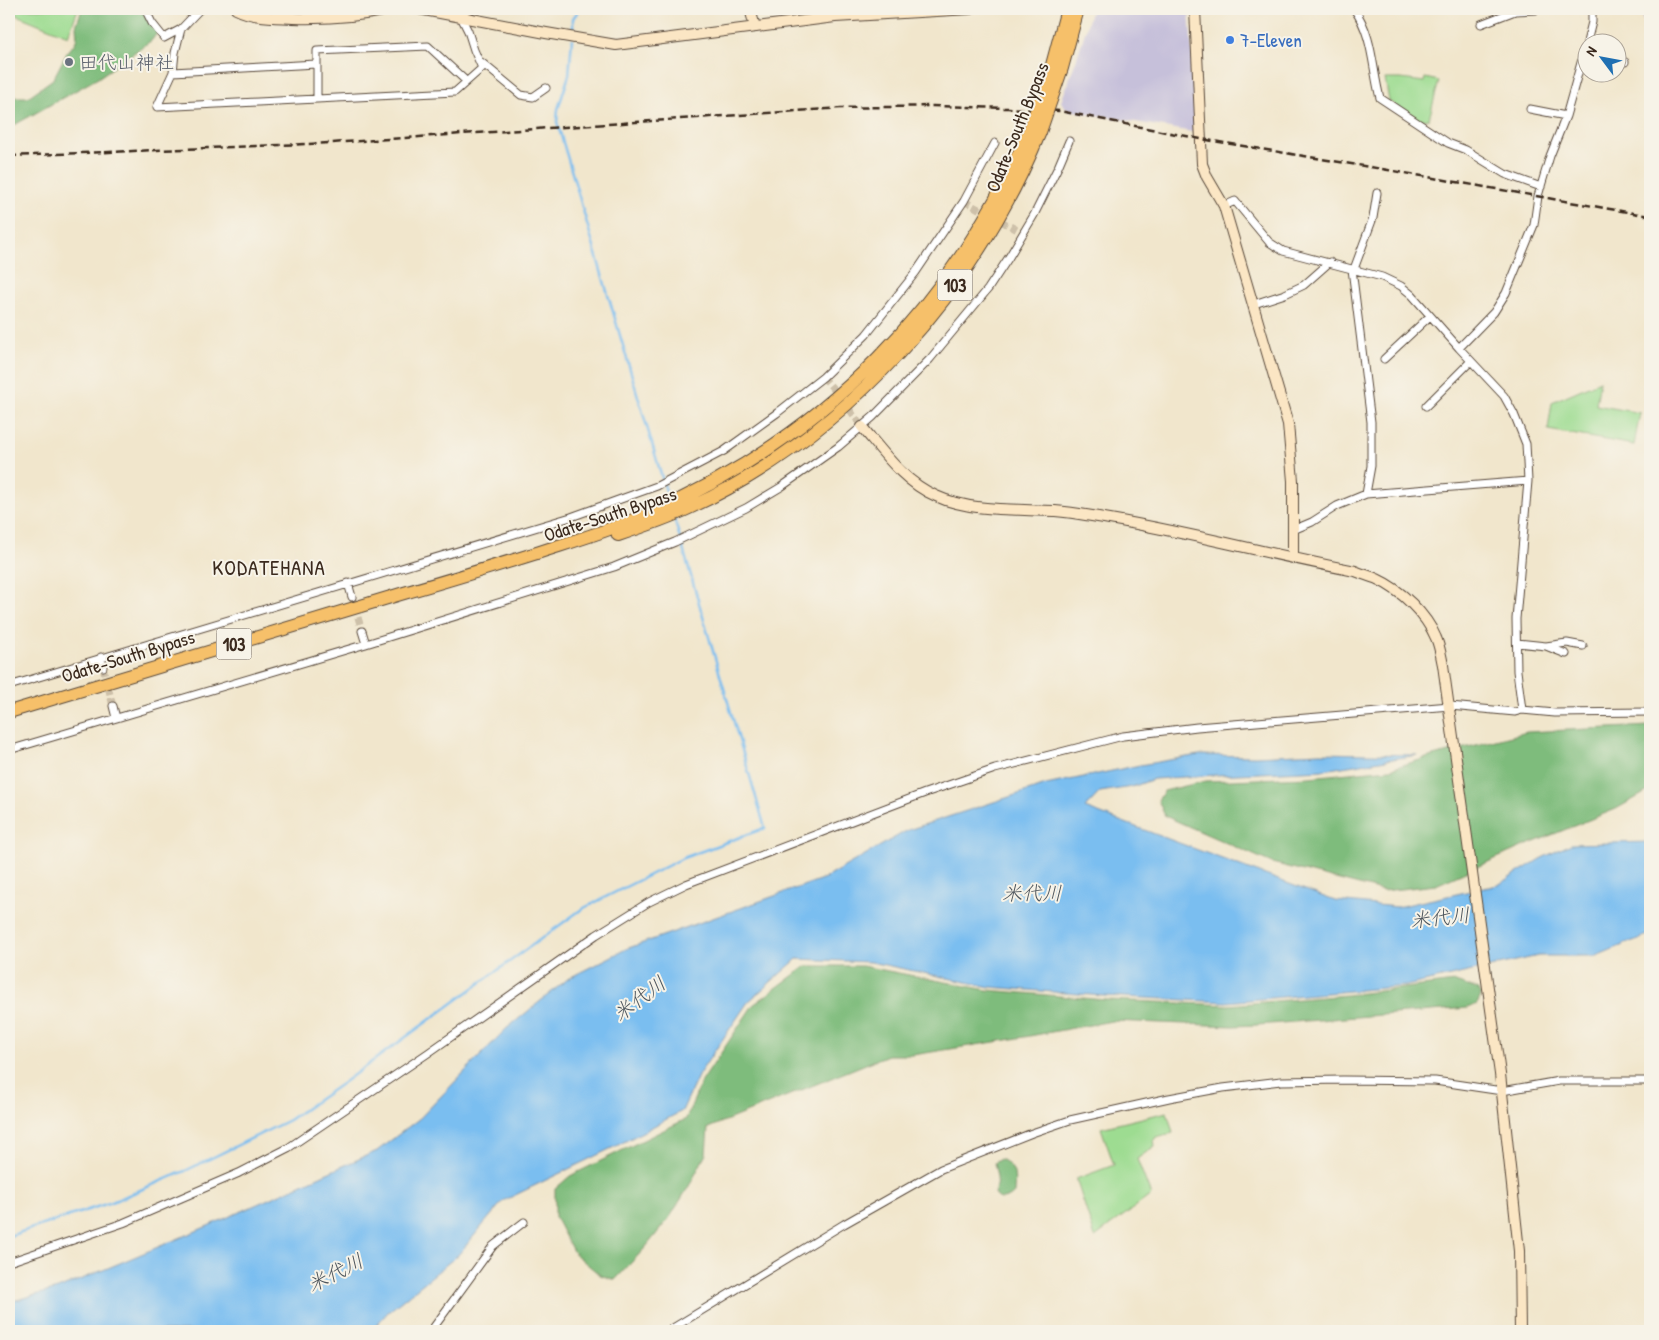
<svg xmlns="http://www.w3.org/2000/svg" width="1659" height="1340" font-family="'Patrick Hand','Klee One',sans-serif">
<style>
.industrial{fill:#c6c0da}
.green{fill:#9ddc91;stroke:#6c8358}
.forest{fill:#7ebc7b;stroke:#5c734c}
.water{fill:#7abef0;stroke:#5a7487}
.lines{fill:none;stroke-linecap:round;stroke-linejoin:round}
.stream{stroke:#7abef0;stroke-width:2.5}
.street-tunnel{stroke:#cdc0a9;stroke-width:7;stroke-dasharray:7 3.5;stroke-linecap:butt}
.street-casing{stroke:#564638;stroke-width:9}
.secondary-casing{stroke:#564638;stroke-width:12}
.highway-casing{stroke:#564638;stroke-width:14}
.street{stroke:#fff;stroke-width:7}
.secondary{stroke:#fbe6c4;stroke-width:10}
.highway{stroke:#f6c06b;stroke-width:12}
.rail{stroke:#3b2a1e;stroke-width:2.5;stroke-dasharray:8 4;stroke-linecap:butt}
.highway-bridge-casing{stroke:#564638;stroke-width:14;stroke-linecap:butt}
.highway-bridge{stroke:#f6c06b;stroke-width:12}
.shop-dot{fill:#3f7fe0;stroke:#f7f3e8;stroke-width:2}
.worship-dot{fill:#6b7280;stroke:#f7f3e8;stroke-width:2}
.labels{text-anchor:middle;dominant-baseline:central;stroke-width:4;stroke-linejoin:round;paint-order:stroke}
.shield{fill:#f7f3e8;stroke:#73665b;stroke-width:1}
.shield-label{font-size:18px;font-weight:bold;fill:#3b2a1e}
.shop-label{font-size:19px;fill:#366cbe;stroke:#f7f3e8;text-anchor:start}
.worship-label{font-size:19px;fill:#5b616d;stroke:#f7f3e8;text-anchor:start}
.street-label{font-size:19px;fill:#3b2a1e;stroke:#f7f3e8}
.water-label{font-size:20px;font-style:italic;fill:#4e565d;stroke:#f7f3e8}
.quarter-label{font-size:21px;letter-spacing:1px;fill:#3b2a1e;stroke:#f7f3e8}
</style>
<rect width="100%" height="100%" fill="#f7f3e8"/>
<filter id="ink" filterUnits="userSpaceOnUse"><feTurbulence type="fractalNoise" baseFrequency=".02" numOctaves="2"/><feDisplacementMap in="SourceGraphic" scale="10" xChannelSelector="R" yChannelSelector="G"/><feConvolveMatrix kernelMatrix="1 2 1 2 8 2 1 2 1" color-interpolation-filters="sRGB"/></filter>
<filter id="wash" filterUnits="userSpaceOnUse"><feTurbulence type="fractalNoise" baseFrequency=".0096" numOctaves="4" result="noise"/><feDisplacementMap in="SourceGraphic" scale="20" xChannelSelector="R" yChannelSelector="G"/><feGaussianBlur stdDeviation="1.12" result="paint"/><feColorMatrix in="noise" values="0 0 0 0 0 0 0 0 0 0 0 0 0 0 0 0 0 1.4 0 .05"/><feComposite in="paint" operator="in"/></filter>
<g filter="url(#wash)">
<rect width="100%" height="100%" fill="#f1e6cc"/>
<path class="industrial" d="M1092,9H1186L1189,11L1198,133L1068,110L1061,102L1078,55Z
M1642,9H1650V27L1642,19Z"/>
<path class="green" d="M9,9H78L68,36L9,12Z
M1425,78L1439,81L1429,119C1415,123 1400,109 1389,101L1385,79H1401L1424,82Z
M1600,381L1596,405L1640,413L1634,445L1548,430L1552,402Z
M1167,1112L1173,1133L1156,1137L1154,1140L1155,1146L1137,1159L1151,1195L1095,1237L1076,1179L1114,1165L1101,1128Z"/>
<path class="forest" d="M82,9H145L159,30L152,40L98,78L9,128V97H28L53,79L69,49L74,45L77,38L76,26Z
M1650,726V790L1616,809L1522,847L1436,885L1383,891L1272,863L1165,816L1158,800L1164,791L1206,781L1309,777L1390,769L1433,756L1527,732Z
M806,966H862L987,990L1107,1000L1229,1005L1347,995L1455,982L1477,989L1481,996L1477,1004L1468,1008L1257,1025L1233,1026L1112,1021L1013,1039L913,1055H888L708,1128L706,1154L689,1186L670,1217L645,1248L615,1280L600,1275L574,1253L555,1217V1189L570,1176L686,1119L701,1083L753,1005Z
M1000,1159C1017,1168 1015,1175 1014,1193C1009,1199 997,1203 995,1192C995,1188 997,1183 997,1179C997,1174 995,1168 994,1163Z"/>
<path class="water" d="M1320,753L1418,755L1323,770L1216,775L1154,779L1132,787L1100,792L1085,808L1335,901L1397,907L1498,885L1540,859L1571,844L1650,842V934L1596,956H1538L1406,986L1226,1002L1104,996L990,987L871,962L797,959L748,1002L699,1074L682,1111L620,1144L503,1201L458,1255L388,1312L371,1331H9V1302L58,1289L208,1226L377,1151L420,1118L506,1029L569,978L626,949L825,878L908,830L1046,785L1140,765L1199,755L1255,756Z"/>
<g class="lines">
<path class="stream" d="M573,34V18L580,9
M572,39L569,75L558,109L557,122L668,498
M9,1236L112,1202L185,1171L289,1120L344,1082L582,909L683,858L765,828L674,518"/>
</g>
</g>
<g filter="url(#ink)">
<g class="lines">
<path class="street-tunnel" d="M964,201L1023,233
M823,377L843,400L862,427
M352,597L362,631
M103,667L113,706"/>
<g class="street-casing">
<path id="street" d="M145,9L152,23L164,38L181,29L200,9
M1354,9C1373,35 1372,68 1380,98L1448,143L1466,150L1505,174L1541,187
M1481,24L1515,11L1536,10
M181,29L175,53L173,72L157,107L455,92L482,68L474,50L468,31L461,17L464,9
M1587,42L1592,22V9
M481,62L521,95L533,97L546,88
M1616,63L1625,62
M173,72L316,64
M317,99V51L428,46L466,81
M1530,109L1566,116
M1224,206L1235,201L1269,242L1283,251L1382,277L1401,286L1412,295L1459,348L1504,396L1514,414L1526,444L1528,481L1516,619L1517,671L1522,710
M1352,269L1371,422V466L1366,494
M1354,269L1373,218L1377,193
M1254,304L1285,294L1304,285L1330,262
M1459,348L1494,312L1506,293L1534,225L1538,196L1550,156L1566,116L1586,45
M1384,359L1430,316
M1426,406L1471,361
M1293,530L1312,522L1337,506L1366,494L1528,481
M348,583L352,597
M362,631L366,644
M1517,643L1546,646L1566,654
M1546,646L1567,643L1583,646
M101,657L103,667
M9,686L571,517L657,486L724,451L777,413L823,377L866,335L916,272L964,201L995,143
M113,706L116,718
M9,750L366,644L614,567L675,542L746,508L781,487L838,447L873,417L930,359L988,289L1009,257L1034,215L1058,167L1069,141
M9,1262L123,1223L239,1173L288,1148L428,1053L596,935L649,902L686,884L925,793L995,769L1123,736L1197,727L1450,706L1515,712L1522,710L1555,713L1650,712
M431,1331L493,1246L524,1222
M668,1331L844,1224L941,1169L1032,1133L1070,1120L1169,1098L1223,1088L1281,1081L1343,1080L1435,1081L1502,1091L1559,1081H1650"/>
</g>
<g class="secondary-casing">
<path id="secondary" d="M236,9C254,18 273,17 293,18C327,19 359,17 393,9
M419,9L546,33L616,45L835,17L970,9
M750,9L755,27
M1195,9L1202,164L1207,177L1224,206L1288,424L1293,481V558
M862,427C884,453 904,482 936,496C970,512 1017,509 1055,511C1067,512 1080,514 1092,516C1181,530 1267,554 1355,571C1362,574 1370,576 1377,579C1401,590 1426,614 1436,638C1440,647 1441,656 1443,665L1500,1074L1519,1251L1520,1331"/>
</g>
<g class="highway-casing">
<path id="highway" d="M618,535C642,527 666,519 689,508C847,436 975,291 1040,132
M9,712C141,672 273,633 404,593C450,580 495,566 540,552C577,540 615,529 650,513C826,437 955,304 1030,128"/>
</g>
<use href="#street" class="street"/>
<use href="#secondary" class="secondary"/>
<use href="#highway" class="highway"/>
<path class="rail" d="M9,156L331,143L841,108L933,106L1008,108L1060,111L1201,139L1388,170L1650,216"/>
<g class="highway-bridge-casing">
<path id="highway-bridge" d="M1030,128L1052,65L1067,9
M1040,132L1062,68L1078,9"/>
</g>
<use href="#highway-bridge" class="highway-bridge"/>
</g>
</g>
<circle class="shop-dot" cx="1230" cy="40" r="5"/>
<circle class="worship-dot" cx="69" cy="62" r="5"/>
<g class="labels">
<g class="shield">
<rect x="937.5" y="269.5" width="35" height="31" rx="4"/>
<rect x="216.5" y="628.5" width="35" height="31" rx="4"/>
</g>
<g class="shield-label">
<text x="955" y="285">103</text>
<text x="234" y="644">103</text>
</g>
<g class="shop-label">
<text x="1240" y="40">7-Eleven</text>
</g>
<g class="worship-label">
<text x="79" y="62">田代山神社</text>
</g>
<g class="street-label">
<text transform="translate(1017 127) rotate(-68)">Odate-South Bypass</text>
<text transform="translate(610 514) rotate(-18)">Odate-South Bypass</text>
<text transform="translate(128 656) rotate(-17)">Odate-South Bypass</text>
</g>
<g class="water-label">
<text x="1032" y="892">米代川</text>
<text transform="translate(1440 917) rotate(-6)">米代川</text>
<text transform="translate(639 998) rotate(-37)">米代川</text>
<text transform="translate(335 1272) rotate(-27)">米代川</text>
</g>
<g class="quarter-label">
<text x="269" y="567">KODATEHANA</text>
</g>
</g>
<rect width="1659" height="1340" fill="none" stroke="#f7f3e8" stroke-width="30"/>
<g transform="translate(1602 58) rotate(302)"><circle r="24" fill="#f7f3e8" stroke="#aca397"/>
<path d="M0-4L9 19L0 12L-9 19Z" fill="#1f6fb2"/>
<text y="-8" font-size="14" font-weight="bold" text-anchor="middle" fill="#3b2a1e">N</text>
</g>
</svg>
